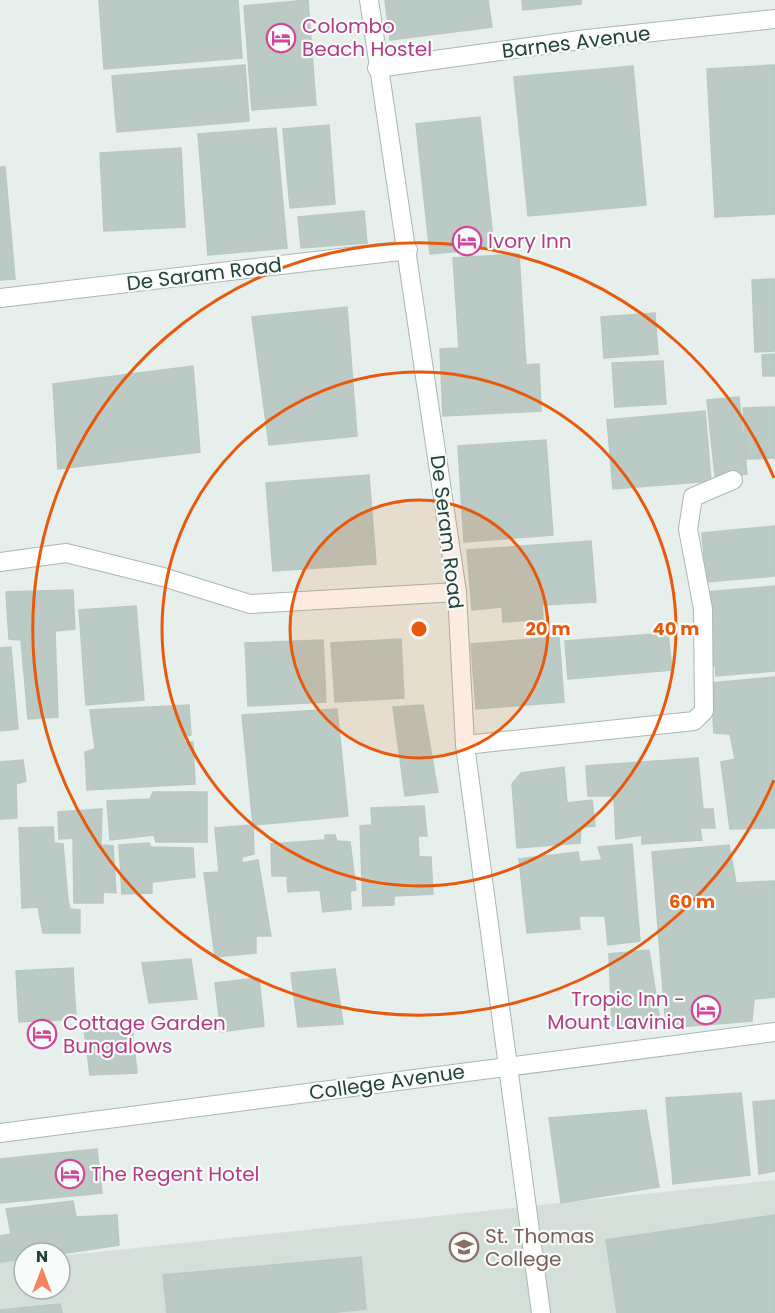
<svg xmlns="http://www.w3.org/2000/svg" width="775" height="1313" font-family="Poppins,sans-serif">
<style>
.built{fill:#d4dfda}
.building{fill:#bbcac4;stroke:#b8c9c2;stroke-width:1.5}
.lines{fill:none;stroke-linecap:round;stroke-linejoin:round}
.minor-casing{stroke:#a8b8b2;stroke-width:20}
.minor{stroke:#fff;stroke-width:18}
.ring{fill:none;stroke:#e8590c;stroke-width:3}
.labels{text-anchor:middle;dominant-baseline:central;stroke-width:4.5;stroke-linejoin:round;paint-order:stroke}
.hotel-label{font-size:20px;fill:#b23c85;stroke:#f7fbf9;text-anchor:start}
.street-label{font-size:20px;fill:#24423a;stroke:#f7fbf9}
.education-label{font-size:20px;fill:#785e54;stroke:#f7fbf9;text-anchor:start}
.centre{fill:#e8590c;stroke:#f7fbf9;stroke-width:3}
.ring-label{font-size:18px;text-anchor:middle;font-weight:bold;fill:#e8590c;stroke:#f7fbf9;stroke-width:4.5;stroke-linejoin:round;paint-order:stroke}
</style>
<rect width="100%" height="100%" fill="#e6efeb"/>
<path class="built" d="M775,1180V1313H0V1262L24,1260V1289H60V1256Z"/>
<path class="building" d="M99,0H238L242,58L104,69Z
M308,0L316,105L252,110L244,6Z
M385,0H488L492,27L390,40Z
M522,0H581V4L523,10Z
M245,65L249,121L117,132L112,76Z
M775,65V214L715,217L707,69Z
M633,66L646,205L528,216L514,77Z
M480,117L494,248L430,254L416,124Z
M329,125L335,204L290,208L283,129Z
M276,128L287,248L208,255L198,134Z
M181,148L185,227L104,231L100,153Z
M0,167H5L15,279L0,280Z
M364,211L367,243L301,248L298,217Z
M519,254L526,365L539,364L541,411L443,416L440,349L459,348L453,258Z
M775,279V351L755,352L752,280Z
M347,307L357,436L269,445L252,317Z
M655,313L658,354L604,358L601,317Z
M775,354V376H763L762,355Z
M663,361L666,404L615,407L612,363Z
M193,366L200,452L58,469L53,384Z
M739,397L747,474L715,476L707,400Z
M775,407V458L746,459L743,408Z
M705,411L711,481L613,489L607,420Z
M546,440L553,535L464,542L458,446Z
M369,475L376,564L273,571L266,483Z
M775,526V576L706,582L702,533Z
M591,541L596,602L542,605L543,619L503,622L502,607L472,610L467,550Z
M775,586V671L716,676L715,664L713,665L706,592Z
M73,590L75,629L55,631L58,717L28,719L21,640L9,639L6,592Z
M136,606L144,700L86,705L79,610Z
M668,633L672,670L568,679L565,641Z
M559,637L564,702L476,709L471,644Z
M401,639L404,698L335,702L331,643Z
M323,640L326,702L248,706L245,643Z
M11,647L18,729L0,731V648Z
M775,677V828L730,829L721,762L735,759L730,734L714,733L711,683Z
M189,705L191,735L184,737V742H193L195,784L87,790L85,752L95,749L90,710Z
M423,705L438,792L405,796L393,707Z
M337,709L348,816L253,825L242,715Z
M698,758L703,809H713L715,828H700L702,840L642,844V835L616,839L614,796H588L586,766Z
M23,760L26,781L16,784L17,818L0,819V762Z
M564,767L567,803L592,800L595,826L581,827L580,843L517,848L512,784L521,773Z
M153,792H207V842H156L154,835L110,840L107,801L150,799Z
M424,806L427,836H418L419,857H431L433,894L394,896V905L363,906L360,826L372,825L371,808Z
M102,809L101,845L113,846L116,893L103,892V903H74L73,838L59,839L58,812Z
M253,825L254,854L242,857V863L258,860L271,936H256V953L215,957L204,873L219,872L215,828Z
M53,827L54,843L63,844L68,901L70,909L80,910V933H43L38,907L22,908L19,828Z
M325,835H335L337,841L350,842L356,890L350,891L351,909L323,912L320,890L288,892L287,876H272L271,844L325,840Z
M149,843L151,847L193,848L195,877L152,882V893L122,894L119,845Z
M632,844L640,941L608,945L605,916H579L580,929L527,933L519,859L578,852L580,862L602,860L598,847Z
M729,845L736,883L775,881V997L754,999L752,1021L666,1028L652,852Z
M649,950L660,1022L612,1026L609,954Z
M191,959L197,999L149,1003L142,963Z
M73,968L76,1019L19,1022L16,971Z
M335,969L343,1024L298,1027L291,973Z
M259,978L264,1026L221,1032L215,983Z
M132,1026L137,1073L90,1075L84,1029Z
M741,1093L750,1175L673,1184L666,1098Z
M775,1100V1171L759,1174L753,1102Z
M646,1110L659,1187L561,1203L549,1118Z
M97,1149L102,1193L0,1203V1159Z
M73,1201L76,1217L117,1215L119,1245L60,1254L24,1253V1259L0,1262V1236L11,1234L6,1209Z
M775,1215V1313H617L606,1240Z
M361,1257L366,1309L328,1313H167L163,1275Z
M60,1304L62,1313H0V1310Z"/>
<g class="lines">
<g class="minor-casing">
<path id="minor" d="M369,0L457,592L465,745L541,1313
M377,68L587,39L775,19
M0,298L408,250
M0,562L66,553L163,577L250,604L457,592
M465,745L694,721L704,711L703,609L688,529L693,497L733,480
M0,1133L775,1032"/>
</g>
<use href="#minor" class="minor"/>
</g>
<circle cx="419" cy="629" r="129" fill="#e8590c" fill-opacity=".12"/>
<g class="ring">
<circle cx="419" cy="629" r="129"/>
<circle cx="419" cy="629" r="257"/>
<path d="M774 780A386 386 0 1 1 774 478"/>
</g>
<defs>
<g id="hotel-ring" transform="scale(1.5)"><circle r="9.5" fill="#f7fbf9" stroke="#d1479c" stroke-width="1.5"/><path d="M-6-4.5h1.5V1H6V5H4.5V3h-9V5H-6ZM-4 0a1.8 1.8 0 1 1 3.6 0ZM.5 0V-2.5h3Q6-2.5 6 0Z" fill="#d1479c"/></g>
<g id="school-ring" transform="scale(1.5)"><circle r="9.5" fill="#f7fbf9" stroke="#8d6e63" stroke-width="1.5"/><path d="M0-5L7-2L0 1L-7-2ZM-4 1L0 2.5L4 1V4Q0 6-4 4Z" fill="#8d6e63"/></g>
</defs>
<g fill-rule="evenodd">
<use href="#hotel-ring" x="281" y="38"/>
<use href="#hotel-ring" x="467" y="241"/>
<use href="#hotel-ring" x="706" y="1010"/>
<use href="#hotel-ring" x="42" y="1034"/>
<use href="#hotel-ring" x="70" y="1174"/>
<use href="#school-ring" x="464" y="1247"/>
</g>
<g class="labels">
<g class="hotel-label">
<text x="302" y="26">Colombo<tspan x="302" dy="23">Beach Hostel</tspan></text>
<text x="488" y="241">Ivory Inn</text>
<text x="685" y="999" text-anchor="end">Tropic Inn -<tspan x="685" dy="23">Mount Lavinia</tspan></text>
<text x="63" y="1023">Cottage Garden<tspan x="63" dy="23">Bungalows</tspan></text>
<text x="91" y="1174">The Regent Hotel</text>
</g>
<g class="street-label">
<text transform="translate(576 42) rotate(-7)">Barnes Avenue</text>
<text transform="translate(204 274) rotate(-7)">De Saram Road</text>
<text transform="translate(447 532) rotate(83)">De Seram Road</text>
<text transform="translate(387 1082) rotate(-8)">College Avenue</text>
</g>
<g class="education-label">
<text x="485" y="1236">St. Thomas<tspan x="485" dy="23">College</tspan></text>
</g>
</g>
<circle cx="419" cy="629" r="9" class="centre"/>
<g class="ring-label">
<text x="548" y="635">20 m</text>
<text x="676" y="635">40 m</text>
<text x="692" y="908">60 m</text>
</g>
<g transform="translate(42 1271)"><circle r="28" fill="#f7fbf9" stroke="#a3b1ad" stroke-width="1.5"/>
<path d="M0-4.5L10 22L0 15L-10 22Z" fill="#f4845f"/>
<text y="-9" font-size="16" font-weight="bold" text-anchor="middle" fill="#24423a">N</text>
</g>
</svg>
